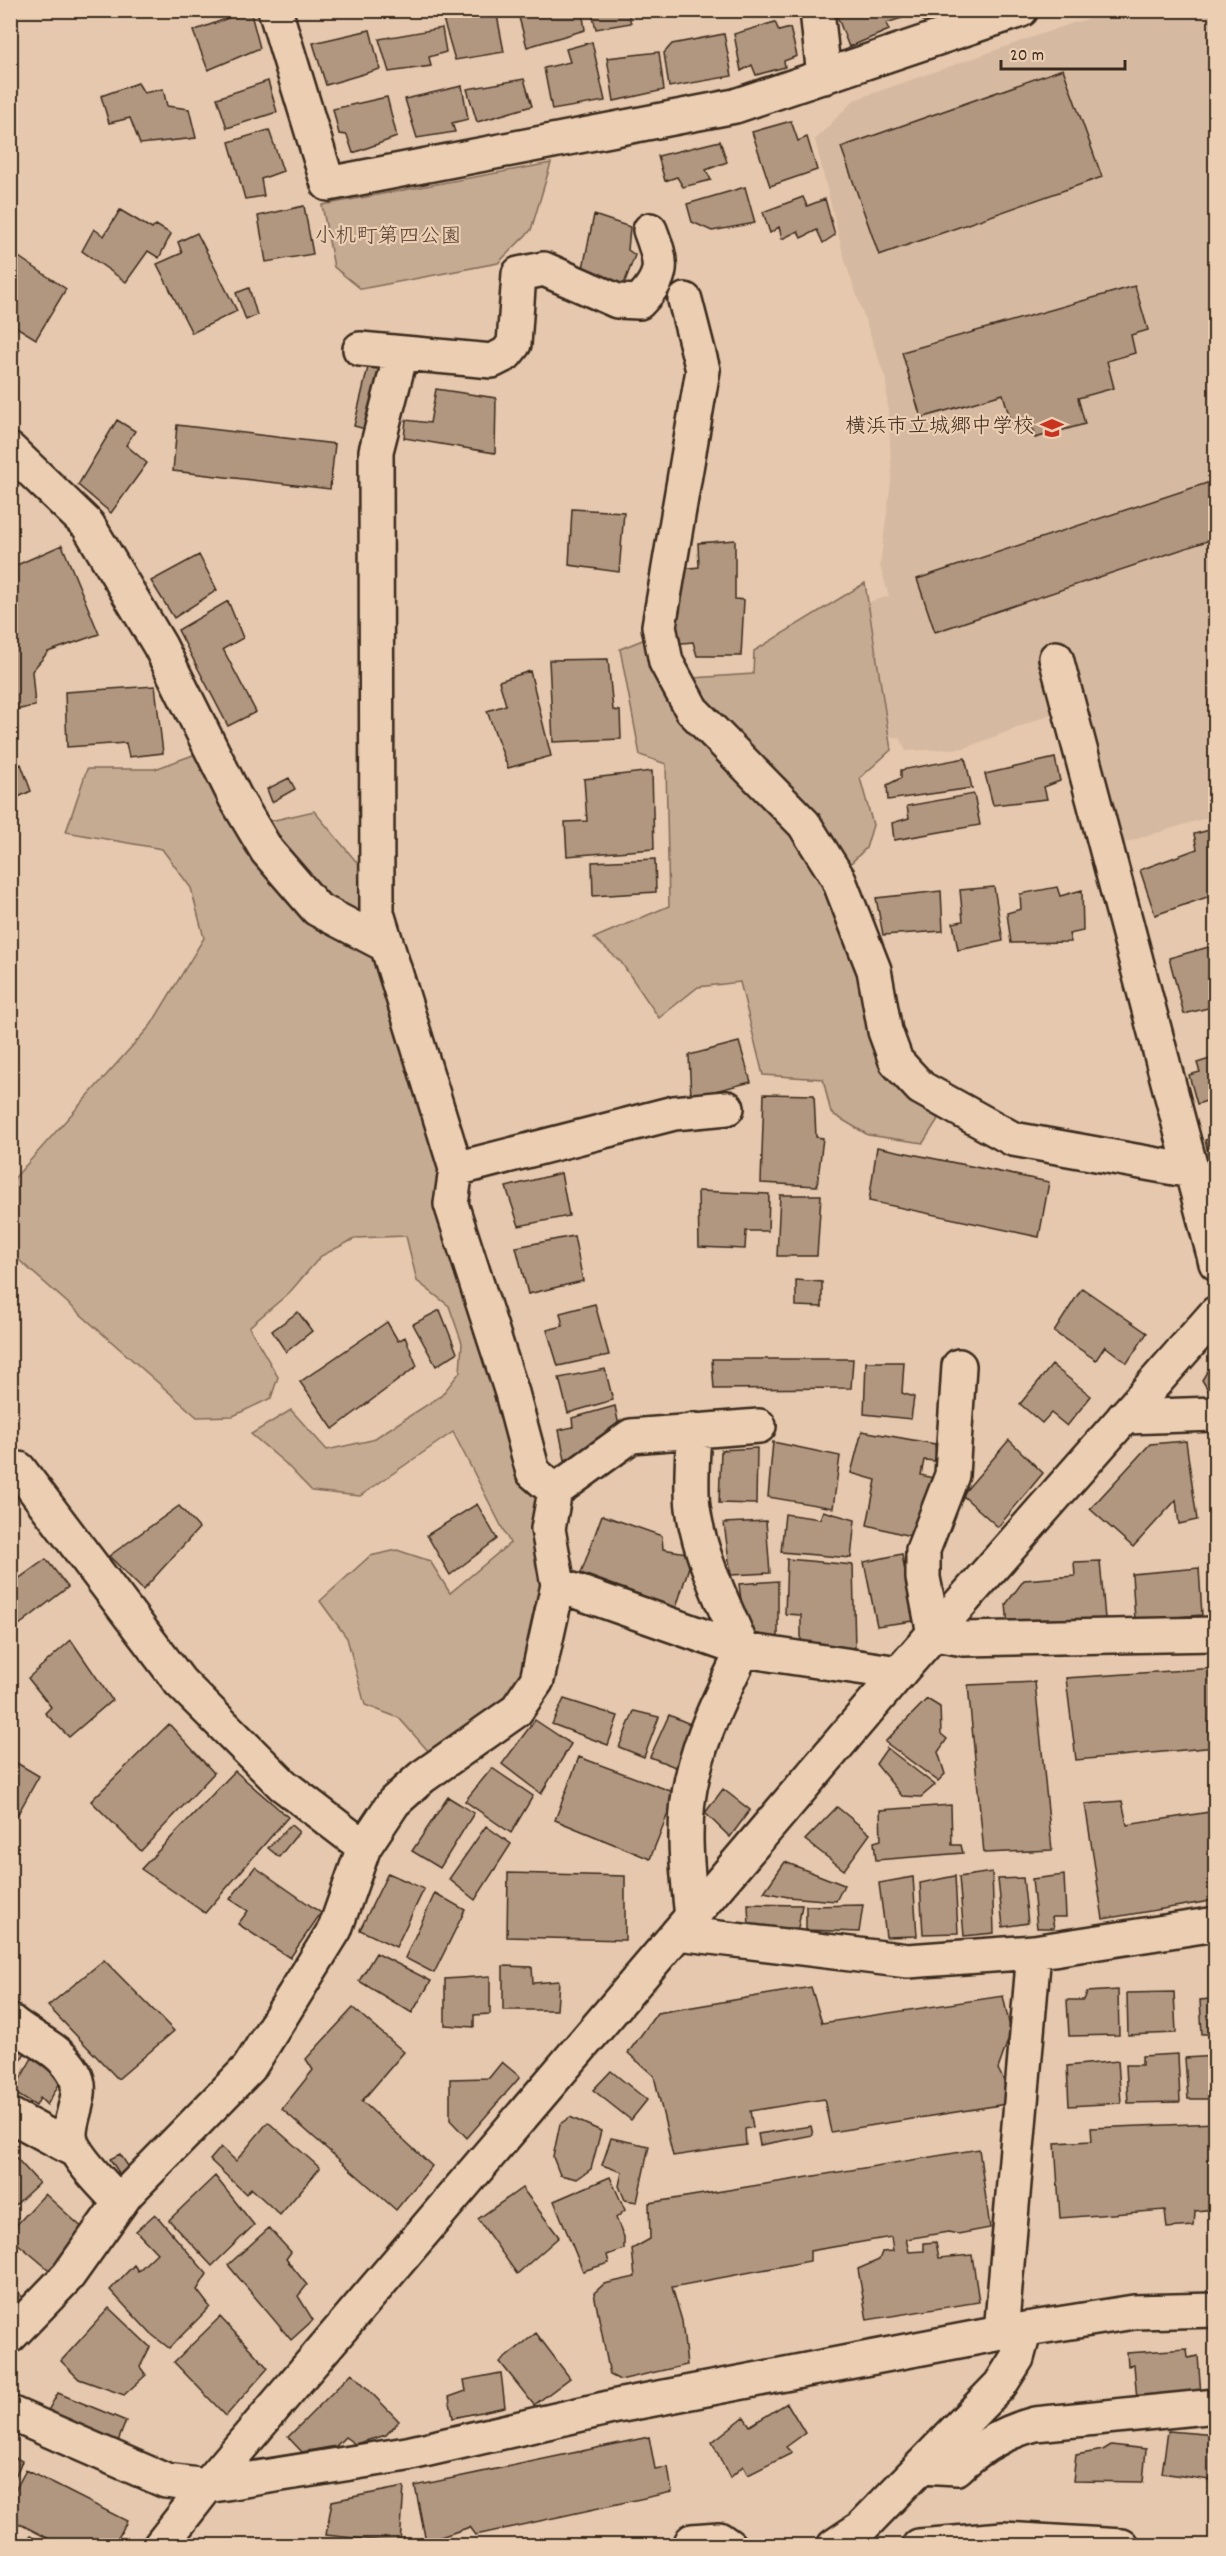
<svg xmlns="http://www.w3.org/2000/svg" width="1226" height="2556" font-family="Dekko,'Klee One',sans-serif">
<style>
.built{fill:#d5b9a0}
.green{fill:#c6ab93;stroke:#806a58;stroke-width:1.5}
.building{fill:#b19780;stroke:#3b2a1e;stroke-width:1.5}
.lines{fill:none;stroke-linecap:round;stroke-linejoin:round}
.street-casing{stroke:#3b2a1e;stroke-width:38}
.secondary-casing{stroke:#3b2a1e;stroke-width:38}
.primary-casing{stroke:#3b2a1e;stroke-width:38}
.street{stroke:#eccfb3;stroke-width:33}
.secondary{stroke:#eccfb3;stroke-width:33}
.primary{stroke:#eccfb3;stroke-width:33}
.labels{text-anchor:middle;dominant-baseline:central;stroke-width:4.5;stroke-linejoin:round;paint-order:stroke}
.park-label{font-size:21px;fill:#503d30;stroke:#eccfb3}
.poi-label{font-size:21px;fill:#3b2a1e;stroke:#eccfb3;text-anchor:end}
</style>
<rect width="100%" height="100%" fill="#e5c8ad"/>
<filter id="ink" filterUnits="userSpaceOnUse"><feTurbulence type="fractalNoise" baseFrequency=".0167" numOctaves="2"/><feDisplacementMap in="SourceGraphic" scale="12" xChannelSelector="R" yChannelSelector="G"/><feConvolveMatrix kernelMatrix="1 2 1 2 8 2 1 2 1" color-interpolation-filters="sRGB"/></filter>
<g filter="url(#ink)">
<path class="built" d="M1119,11H1215V815L1124,843L1087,700L965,748L906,751L900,738L878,735L866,603L889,596L880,565L892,475L886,380L845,261L815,140L854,100L1073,23Z"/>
<path class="green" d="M551,163L531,230L498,263L361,289L334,267L322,205Z
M865,583L891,750L860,778L873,825L866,848L827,887L909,1094L938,1119L923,1143L868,1135L831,1113L823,1079L763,1075L740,982L698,987L659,1018L621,962L594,938L669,906L666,764L640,755L620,649L645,639L662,680L753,674L754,651Z
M196,754L240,828L314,811L360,866L366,915L540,1498L546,1588L526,1672L505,1705L430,1753L399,1718L365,1705L347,1638L320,1601L370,1556L397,1550L430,1561L450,1593L510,1543L453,1432L360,1496L312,1491L285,1463L251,1434L291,1410L327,1450L372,1440L441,1396L460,1372L462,1343L449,1306L417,1281L406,1236L356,1238L321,1256L289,1293L249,1327L278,1377L271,1398L233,1416L197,1417L11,1253V1182L151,1025L204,938L191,888L162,849L66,832L87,769H155Z"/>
<path class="building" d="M250,10L260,48L208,70L193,31Z
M496,10L504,52L455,60L441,12Z
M517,10H582L585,30L527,47Z
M591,10H648L629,16L631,23L596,29Z
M660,10H695V11L662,16Z
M843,10H900L902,18L886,23L889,30L849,47L836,13Z
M919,10H957L924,23Z
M775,22L779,31L790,28L797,56L784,61L785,67L756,75L752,65L741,71L734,34Z
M442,28L446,52L429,57L431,66L389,72L379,39Z
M370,30L380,69L326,85L313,43Z
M724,34L732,76L669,87L664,53L672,44Z
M592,42L605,101L552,110L544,68L570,62L566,49Z
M659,52L664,90L614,101L607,58Z
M1063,69L1102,177L879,255L841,147Z
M524,79L532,106L477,122L467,89Z
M268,81L277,112L227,128L217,98Z
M138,83L144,93L163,89L167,106L189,109L196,138L140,144L130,118L109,123L101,96Z
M462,86L468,119L452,123L455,132L417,138L405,99Z
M387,97L397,137L353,153L347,135L339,134L333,109Z
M791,121L798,141L807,137L817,170L770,186L752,132Z
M269,130L283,171L261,179L264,196L245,199L229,142Z
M720,141L727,162L706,170L711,180L683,187L677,177L665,181L658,156Z
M745,187L755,223L712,231L692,222L687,204Z
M803,197L807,206L825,199L835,235L823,243L817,230L801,238L798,231L782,239L779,227L770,233L763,212Z
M304,206L313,254L266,262L258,216Z
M120,210L152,229L156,225L171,234L159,258L148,251L126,282L82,251L94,229L104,236Z
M594,215L630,227L628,250L635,255L624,284L582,273Z
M197,233L237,311L192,333L157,264L182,253L178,242Z
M10,251L66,289L36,339L10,323Z
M1135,286L1148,330L1131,335L1135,353L1107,361L1114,388L1078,398L1085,424L1035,438L1029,417L1011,422L1003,394L921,418L902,352Z
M249,288L257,315L246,320L236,293Z
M10,341L20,349L10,363Z
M369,363L390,366L373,431L354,426Z
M436,389L496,398L495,453L404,438L406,420L430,423Z
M117,420L135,431L126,445L147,463L111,513L78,485Z
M177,425L335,444L330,489L173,471Z
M1216,480V538L935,632L917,579Z
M572,509L624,512L619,572L569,565Z
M735,540V599L744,600L741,656H697L693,642L672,644V613L680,612L681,569L699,567L698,543Z
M62,545L99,634L48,652L32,671L35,706L10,711V657L13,654L10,649V568Z
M199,555L217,590L174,618L151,581Z
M228,601L243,638L223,649L256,712L228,726L178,630Z
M608,659L613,710L620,711L621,739L553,742L549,660Z
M530,671L551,756L508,768L487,711L506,705L499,681Z
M155,686L163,753L129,757L126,743L67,747L65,692Z
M965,758L972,788L888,800L887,785L901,778V770Z
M1055,758L1060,781L1044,787L1047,799L993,805L985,774Z
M21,764L31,791L14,799L10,791V770Z
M652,771L654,849L567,856L565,822L587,821L584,779Z
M289,778L295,789L272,802L267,789Z
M974,794L980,825L894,840L892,823L909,818L907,806Z
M1210,830L1216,850V894L1155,915L1140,870L1197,849L1194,834Z
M655,859L656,892L593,896L592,862Z
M994,887L1003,941L958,950L953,923L963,921L960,890Z
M1057,887L1060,896L1082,890L1083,931L1069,934L1071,942L1011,943L1007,913L1021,909L1020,894Z
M941,891L943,931L883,935L876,898Z
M1216,945V1006L1184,1014L1169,958Z
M739,1042L751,1082L691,1097L689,1055Z
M1216,1057V1098L1197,1104L1189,1075L1200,1072L1197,1063Z
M764,1094L814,1095L816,1137L823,1138L817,1186L761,1183Z
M1216,1137V1168L1212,1169L1205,1140Z
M877,1147L1049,1182L1039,1237L869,1201Z
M561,1173L569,1216L519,1226L506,1187Z
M698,1191L769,1194L768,1231H746L745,1249L699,1247Z
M780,1195H821L817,1256H777Z
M574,1236L583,1281L528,1294L516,1247Z
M796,1280L822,1282V1307L796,1306Z
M1082,1288L1147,1333L1127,1363L1105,1346L1096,1360L1054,1332Z
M595,1304L609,1355L558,1366L547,1330L563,1326L560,1313Z
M440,1310L457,1353L436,1366L413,1324Z
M298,1312L312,1331L286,1352L272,1331Z
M387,1322L398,1341L405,1337L417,1366L333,1429L300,1382Z
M1216,1357V1393H1210L1202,1380Z
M712,1359H853L851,1388L714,1389Z
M866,1362H904L902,1393L914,1397L911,1419L864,1414Z
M1052,1365L1091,1396L1067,1426L1051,1413L1042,1423L1020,1404Z
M605,1369L613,1400L568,1413L559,1378Z
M615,1406L620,1431L600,1450L565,1460L559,1430L573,1427L572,1418Z
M862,1431L935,1444L936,1461L924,1460L921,1475L933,1478L918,1538L867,1525L876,1480L851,1473Z
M1009,1440L1043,1473L998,1527L962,1495Z
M1186,1441L1197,1520L1179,1524L1176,1500L1133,1547L1090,1509L1150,1444Z
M773,1442L840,1456L833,1508L768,1497Z
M757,1448L756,1504L719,1503L721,1450Z
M477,1504L497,1539L450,1575L427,1535Z
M179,1506L199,1528L143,1590L109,1556Z
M823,1511L855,1520L851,1558L781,1552L785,1514L820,1519Z
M602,1515L662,1536L663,1549L693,1554L676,1608L581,1573Z
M766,1521L770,1573L731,1575L724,1523Z
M902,1554L913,1621L877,1626L864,1562Z
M46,1559L68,1587L10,1632V1585Z
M787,1559L853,1565L855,1649L801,1645V1615L785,1614Z
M1100,1561L1105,1619L1008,1626L1006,1604L1024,1580L1075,1576L1074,1562Z
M1199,1568L1202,1615L1135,1620L1132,1574Z
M778,1581V1642L755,1640L742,1608L739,1584Z
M71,1640L112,1700L69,1737L45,1713L51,1707L28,1678Z
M1216,1668V1747L1076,1760L1066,1678Z
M1035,1682L1052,1850L984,1853L968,1685Z
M564,1699L618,1716L608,1745L552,1724Z
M927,1699L940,1707L941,1734L947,1739L938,1752L945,1774L938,1781L885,1742Z
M634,1711L659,1717L644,1757L619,1747Z
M669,1715L697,1727L683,1770L650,1757Z
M535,1720L571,1744L541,1794L502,1764Z
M169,1724L214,1773L141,1851L91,1801Z
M887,1748L935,1785L921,1797L902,1796L876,1764Z
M579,1757L676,1793L650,1859L555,1820Z
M10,1759L39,1776L15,1819L10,1817Z
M492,1768L533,1796L511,1833L465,1801Z
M235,1771L288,1817L205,1913L141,1869Z
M723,1789L750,1810L730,1837L705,1813Z
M448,1797L474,1813L440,1868L412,1851Z
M1122,1801L1127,1825L1216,1811V1900L1103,1919L1085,1804Z
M951,1805L952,1845H961L963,1853L876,1860L874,1842L881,1840L880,1810Z
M837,1807L870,1834L844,1870L805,1840Z
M291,1825L299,1832L279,1857L268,1848Z
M486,1826L511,1844L475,1900L449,1879Z
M785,1862L844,1885L836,1901L788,1897L764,1892Z
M255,1867L321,1913L290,1958L238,1924L248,1911L230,1899Z
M992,1872L994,1933L964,1936L959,1877Z
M388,1873L424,1889L396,1947L360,1930Z
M508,1873L625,1876V1940L507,1937Z
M1064,1875L1066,1917H1052L1054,1928H1037L1032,1879Z
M955,1876L958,1933L923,1934L920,1883Z
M913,1877L917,1936L886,1937L879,1883Z
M1023,1878L1028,1923L1003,1927L998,1879Z
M435,1893L465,1910L434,1973L405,1958Z
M748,1904L802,1905L798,1928H749Z
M863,1905L859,1932L806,1930V1906Z
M376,1953L431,1981L412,2013L359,1981Z
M104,1960L174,2031L118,2079L48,2006Z
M503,1966L532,1967L533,1983L559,1981L557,2010H503Z
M1209,1971H1216V2034H1202L1200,2000L1210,1999Z
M490,1976V2014L474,2015V2027L445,2025V1979Z
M811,1987L822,2023L1003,1996L1011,2032L998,2069L1004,2081L1006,2104L831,2132L824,2099L750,2111L753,2127L745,2129L746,2145L673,2156L654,2076L628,2053L657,2013Z
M1118,1990L1119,2035L1069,2036L1067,2000H1084L1087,1992Z
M1174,1992L1176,2033L1128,2035L1127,1993Z
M353,2008L404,2052L362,2101L432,2166L396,2210L282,2109L313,2070L306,2059Z
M10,2043L26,2051L10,2078Z
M1178,2054L1180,2102L1128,2103L1126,2065H1142V2056Z
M1216,2056V2099H1188L1185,2058Z
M32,2058L62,2079L47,2105L40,2098L36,2106L13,2092Z
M1118,2061L1121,2103L1069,2106L1067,2066Z
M502,2062L520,2077L467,2138L450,2120V2079L489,2078Z
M611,2071L647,2100L631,2120L593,2090Z
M570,2117L601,2131L591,2169L577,2179L560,2175L553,2157L560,2124Z
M268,2122L320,2168L280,2215L251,2188L246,2194L210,2160L221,2147L236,2161Z
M1216,2123V2209L1195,2211L1194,2226L1167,2228L1165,2210L1060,2218L1055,2143L1092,2141L1091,2128Z
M811,2126L813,2135L760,2145L758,2134Z
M611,2138L649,2146L637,2202L625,2200L619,2186L622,2172L602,2165Z
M979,2149L990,2228L958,2234L948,2232L906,2239L909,2252L924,2251V2243L936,2242L939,2258L972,2255L979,2302L867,2320L858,2269L879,2260L882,2252L893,2251L891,2237L810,2251V2261L672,2287L682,2321L687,2365L620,2380L610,2375L594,2293L604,2284L635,2277L632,2249L650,2239L649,2203Z
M10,2151L39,2183L10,2210Z
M120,2154L130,2169L121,2176L110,2159Z
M215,2176L254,2225L212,2266L169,2220Z
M610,2177L625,2210L616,2218L624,2237V2249L607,2255L609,2263L583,2271L554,2201Z
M522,2188L559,2237L517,2274L478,2219Z
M45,2194L87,2232L54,2274L10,2237V2232Z
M155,2214L207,2274L197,2290L210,2307L169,2348L151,2334L110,2290L134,2265L138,2271L157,2253L136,2231Z
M269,2228L291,2252L286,2259L307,2285L298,2296L313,2320L291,2340L228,2265Z
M10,2283L24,2299L10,2310Z
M109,2308L150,2347L140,2367L146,2375L124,2395L79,2379L61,2361Z
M220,2317L268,2368L226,2416L174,2362Z
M536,2333L570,2378L534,2405L500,2362Z
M1187,2349L1188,2358L1198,2356L1201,2395L1137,2400L1134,2365L1128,2366L1127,2353Z
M352,2373L399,2421L386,2435L355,2444L345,2437L336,2446L302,2452L288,2437Z
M501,2373L505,2407L453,2418L449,2397L466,2391L464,2380Z
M58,2393L126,2421L115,2449L45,2416Z
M787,2403L805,2433L786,2447L792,2453L748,2475L743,2466L730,2478L712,2442L744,2417L750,2426Z
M1168,2431L1216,2435V2481L1162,2473Z
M649,2437L655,2469L668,2467L672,2492L476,2535L470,2527L426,2542L415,2486Z
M1111,2445L1146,2449L1143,2482L1073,2481L1076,2455L1103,2450Z
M10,2455L22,2461L10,2488Z
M26,2470L127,2521L114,2546H63L10,2519V2500Z
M404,2487L400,2543L326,2535L332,2501Z
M30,2536L47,2546H26Z"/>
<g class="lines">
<g class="street-casing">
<path id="street" d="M275,10L328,184L735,106L1021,10
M817,10L824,77
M685,300L703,370L659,626L666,662L692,710L804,824L838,878L874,970L885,1031L896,1061L921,1088L1013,1139L1191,1171
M360,349L492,361L506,354L514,344L519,274L544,269L617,301L639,302C665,275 663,264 650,230
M401,354L376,451L377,913L456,1169L674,1113L727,1108
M10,450L88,525L160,646L235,797L267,851L317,909L386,945
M1056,658L1216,1263
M456,1169L451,1204L512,1393L533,1472L555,1491
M959,1366L952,1475L923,1550V1578L934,1634L964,1639L1216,1634
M1124,1417L1216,1414
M759,1426L631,1436L555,1491L548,1529L558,1585L743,1650L899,1673
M10,1474L19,1469L180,1682L283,1785L364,1847
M692,1917C687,1870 681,1820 693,1774C703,1730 724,1690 743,1650C724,1604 700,1558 693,1508C690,1483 693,1455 694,1430
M678,1933L908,1961L1034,1952L1216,1924
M10,2021C32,2040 59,2047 74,2073C86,2093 69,2115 70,2136C72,2155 107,2188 120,2203
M10,2115L76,2151
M1001,2333L1034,1952
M10,2336L68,2276L127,2193L249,2068L335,1929L364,1847L394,1802L422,1777L516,1711L537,1680L558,1585
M10,2413L166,2481L207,2486
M922,2466L957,2468C980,2446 1004,2432 1035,2424L1216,2406
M690,2546L692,2541L719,2539L729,2546
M834,2546L861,2528L1000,2385L1017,2358L1025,2329"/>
</g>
<g class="secondary-casing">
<path id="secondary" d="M207,2486L407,2454L617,2406L1001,2333L1134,2312L1216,2310
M160,2546L207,2486L899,1673L1216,1313"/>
</g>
<g class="primary-casing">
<path id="primary" d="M919,2546L1003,2539L1122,2546"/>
</g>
<use href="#street" class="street"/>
<use href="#secondary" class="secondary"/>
<use href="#primary" class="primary"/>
</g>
</g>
<defs>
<g id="school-bare" transform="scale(1.8)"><path d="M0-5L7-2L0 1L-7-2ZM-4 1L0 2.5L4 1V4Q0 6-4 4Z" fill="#c8321e" stroke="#eccfb3" stroke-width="2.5" paint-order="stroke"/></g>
</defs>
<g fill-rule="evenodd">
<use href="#school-bare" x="1052" y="428"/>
</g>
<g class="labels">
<g class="park-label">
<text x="388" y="238">小机町第四公園</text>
</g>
<g class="poi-label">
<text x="1034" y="428">横浜市立城郷中学校</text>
</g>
</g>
<rect width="1226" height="2556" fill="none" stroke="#eccfb3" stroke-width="36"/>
<rect x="18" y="18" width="1190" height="2520" fill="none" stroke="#3b2a1e" stroke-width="2" filter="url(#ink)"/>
<path d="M1001 60v9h124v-9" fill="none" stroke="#3b2a1e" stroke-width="3"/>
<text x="1010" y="60" font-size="18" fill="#3b2a1e" stroke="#eccfb3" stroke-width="4.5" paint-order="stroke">20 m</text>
</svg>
